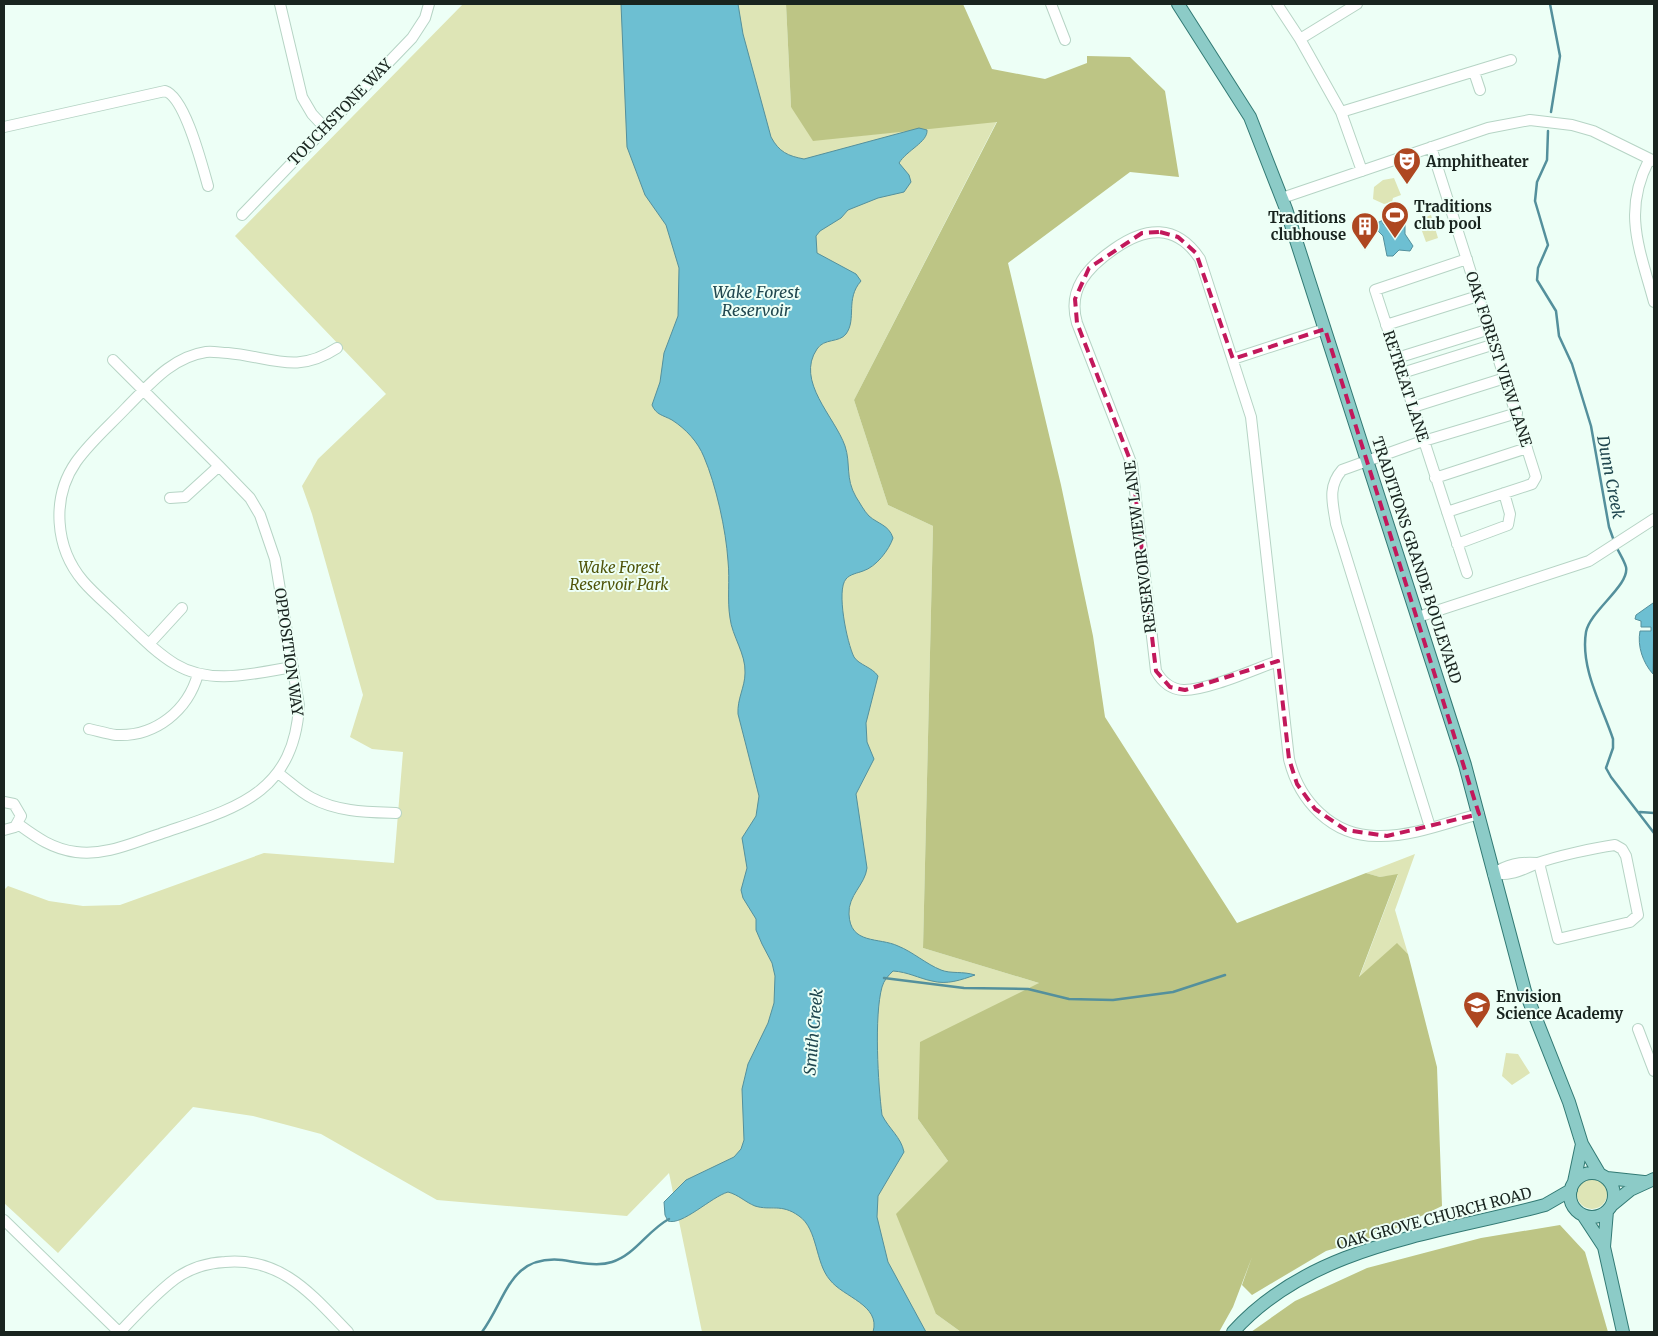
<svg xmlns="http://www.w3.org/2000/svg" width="1658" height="1336" font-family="Merriweather,serif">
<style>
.green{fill:#dee5b6}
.forest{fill:#bdc585}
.water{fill:#6dbfd2;stroke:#54909c}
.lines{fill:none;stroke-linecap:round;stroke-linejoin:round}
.stream{stroke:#54909c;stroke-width:2.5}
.minor-casing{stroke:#b6d4c5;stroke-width:12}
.major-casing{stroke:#327a74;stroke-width:14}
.minor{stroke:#fff;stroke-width:10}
.major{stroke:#8ccbc7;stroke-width:12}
.marked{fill:none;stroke:#c2185b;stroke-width:4;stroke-dasharray:10 6;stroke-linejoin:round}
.labels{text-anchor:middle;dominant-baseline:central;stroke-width:4;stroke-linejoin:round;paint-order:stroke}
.street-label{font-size:15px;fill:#19241f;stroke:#edfff6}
.poi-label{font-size:15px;font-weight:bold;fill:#19241f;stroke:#edfff6;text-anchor:start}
.park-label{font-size:15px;font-style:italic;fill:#4f5409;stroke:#edfff6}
.water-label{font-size:16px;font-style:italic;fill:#20474f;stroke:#edfff6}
</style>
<rect width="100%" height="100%" fill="#edfff6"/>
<path class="green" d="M463,4H786L791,107L847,137L997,121L854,400L888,505L933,526L923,948L1039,983L918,1119L948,1161L936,1314L961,1332H702L669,1173L627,1216L437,1200L321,1134L253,1116L193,1107L58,1253L4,1203V890L8,886L49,901L83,906L120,905L264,853L394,863L403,752L372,749L350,737L363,695L312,514L302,486L318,459L386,394L235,236Z
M1394,178L1401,195L1393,198L1392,202L1384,204L1373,199L1374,187L1383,180Z
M1431,215L1438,238L1426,242L1418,220Z
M1415,854L1395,910L1408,954L1397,944L1359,978L1398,875L1380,877L1366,873Z
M1506,1053L1518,1054L1530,1073L1512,1085L1502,1076Z
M1577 1194a15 15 0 1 1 30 0a15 15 0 1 1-30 0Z"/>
<path class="forest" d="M786,4H963L992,69L1045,79L1087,63V56L1130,57L1165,91L1179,177L1130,172L1008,263L1061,485L1093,636L1105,717L1237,923L1366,873L1380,877L1398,874L1359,977L1397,943L1408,954L1437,1067L1442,1206L1386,1233L1326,1251L1252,1295L1242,1285L1252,1257L1233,1307L1219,1332H961L936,1314L896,1214L948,1161L918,1119L920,1042L1039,983L923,948L933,526L888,505L854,400L997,122L813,141L791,107Z
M1560,1225L1585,1252L1608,1332H1251L1295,1301L1367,1268L1481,1238Z"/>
<path class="water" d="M621,4H738L743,34L771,137C779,152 788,156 804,159L919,128L927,130C928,142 907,150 899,163L909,175L911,182L904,192L878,198L848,210L841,218L820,231L816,236L817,253L856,274L861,281C845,299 857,319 846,334C839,343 824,338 817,349C795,381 835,417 845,446C851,464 845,478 856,497C860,503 864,511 869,516C878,524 889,525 893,538C889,550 876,567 863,571C858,573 850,574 846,579C836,590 847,643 854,657C859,665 872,667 878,676L866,723L867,742L874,759L856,794L867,868C865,885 848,895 849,914C850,945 879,937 898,946C913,952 926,964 941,970C951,974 963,971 975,975C961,980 947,985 932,981C918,978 908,972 893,971C888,976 884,980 882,987C874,1016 878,1084 882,1115C889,1129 901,1137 904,1152L878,1196L877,1217L888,1262L926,1332H873C881,1305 843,1297 830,1280C815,1263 818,1229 799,1216C781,1203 771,1211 755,1206C745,1202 739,1195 728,1192C711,1197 682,1226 668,1221L665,1215L664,1202L686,1180L734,1157L741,1149L744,1140L742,1089L748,1064L768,1023L774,1003L775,976L772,963L762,944L756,930V919L743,898L741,890L747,868L742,838L756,816L759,796L738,714C737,699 745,687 745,673C746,654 732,636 730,618C727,600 730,580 728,561C726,530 716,485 704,457C698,442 686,429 672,420C663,415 656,415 652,405L660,382L664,353L678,316L679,268L666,225L645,195L627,147Z
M1383,220V224L1393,229L1400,223L1405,224V234L1413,246L1410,251L1399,250L1393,256H1387L1383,236L1378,231L1374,232L1377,223Z
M1653,603L1654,604L1653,674C1643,663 1637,646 1640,631H1651V627H1641V621L1635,619L1636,615Z"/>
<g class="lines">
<path class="stream" d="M1550,4L1560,56L1551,112
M1548,131L1547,160L1537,182L1535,201L1548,245L1538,268L1537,280L1556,311L1559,336L1572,364L1591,426L1609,527L1614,541
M1616,546C1619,553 1624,560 1626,567C1630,585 1590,611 1586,632C1580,668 1602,706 1613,739V748L1606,768L1611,777L1654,833
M1640,812L1654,813
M884,978L964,988L1028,989L1069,999L1113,1000L1173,992L1225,975
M482,1332C507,1298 509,1255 562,1260C577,1262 597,1267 612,1262C635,1255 648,1230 669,1219"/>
<g class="minor-casing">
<path id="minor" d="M280,4L302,97L312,114L325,128
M1051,4L1065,40
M1277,4L1300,39L1341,112L1362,171
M1300,39L1357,4
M1474,72L1480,90
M1341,112L1511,60
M4,127L165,91C185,97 202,165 208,186
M1431,147L1536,477L1532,484L1447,512
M1649,160C1622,212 1640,250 1654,302
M1282,198L1488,128L1530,120L1572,125L1593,131L1654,161
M242,215L412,38L425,18L429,4
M1386,325L1478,296
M1397,358L1490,329
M1233,359L1325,329
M1402,373L1495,344
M1413,407L1505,378
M1435,478L1527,448
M170,498L185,497L219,466
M1457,544L1508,525L1510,514L1504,493
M1467,573L1375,290L1467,259
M1418,617L1589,561L1654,519
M149,644L182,608
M1278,661C1255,669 1206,691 1183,690C1170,689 1162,682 1156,671L1132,465L1077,323C1067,289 1088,267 1114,249C1145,227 1176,223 1200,259L1251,417L1289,759C1299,801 1332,836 1377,836C1411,837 1446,823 1479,814
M293,667C255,673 211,686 175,664C155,652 138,634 121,618C109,606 94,594 83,581C55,548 51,498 76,462C90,442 110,425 127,407C150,384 172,357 206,352C213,351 221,353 228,353C272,357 296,375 337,348
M89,729C98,731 108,734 116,735C156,737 188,710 198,674
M278,773C289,781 300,792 312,798C338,812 367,812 396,813
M4,802L14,804L21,816L15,827L4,830
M18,824C36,837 52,849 76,852C105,856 132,843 160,834C232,809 294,796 299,706L275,559L260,515L250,498L219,466L113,360
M1430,827L1336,524C1333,504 1327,487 1342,470L1417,443L1517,413
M1493,874C1511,876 1522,870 1538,863C1557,856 1594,848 1615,845L1622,849L1626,856L1638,915L1630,922L1558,939L1539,863
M1493,874C1507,864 1520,862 1537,863
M1638,1029L1654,1071
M4,1220L119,1332
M120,1332C137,1314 155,1294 175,1279C190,1268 207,1263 225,1262C282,1257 312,1295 348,1332"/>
</g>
<g class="major-casing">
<path id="major" d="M1178,4L1250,117L1286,209L1465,765L1525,991L1569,1102L1582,1144L1599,1173
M1570 1195a22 22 0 1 1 44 0a22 22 0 1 1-44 0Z
M1607,1178L1644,1182
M1574,1182L1582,1144
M1613,1204L1630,1190L1654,1179
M1607,1211L1604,1247L1623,1332
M1583,1215L1604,1247
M1233,1332C1312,1244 1438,1234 1545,1205L1571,1190"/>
</g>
<use href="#minor" class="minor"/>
<use href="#major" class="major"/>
</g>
<path class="marked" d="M1160,232L1178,237L1196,253L1233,359L1325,329L1479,814L1387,836L1346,830L1315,809L1297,784L1289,759L1278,661L1185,690L1170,687L1156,671L1132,465L1077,323L1075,299L1089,268L1142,233Z"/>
<defs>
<g id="theatre-pin" transform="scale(1.4375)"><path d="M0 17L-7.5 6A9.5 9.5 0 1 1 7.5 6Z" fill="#ae4721" stroke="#edfff6"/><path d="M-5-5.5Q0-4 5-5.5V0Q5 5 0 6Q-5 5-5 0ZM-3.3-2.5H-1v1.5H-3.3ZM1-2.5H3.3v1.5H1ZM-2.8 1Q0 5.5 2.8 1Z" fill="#fff"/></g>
<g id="stadium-pin" transform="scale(1.4375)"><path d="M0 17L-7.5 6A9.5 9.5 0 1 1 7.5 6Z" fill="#ae4721" stroke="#edfff6"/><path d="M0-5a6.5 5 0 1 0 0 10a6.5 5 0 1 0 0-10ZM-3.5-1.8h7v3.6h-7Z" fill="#fff"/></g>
<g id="building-pin" transform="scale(1.4375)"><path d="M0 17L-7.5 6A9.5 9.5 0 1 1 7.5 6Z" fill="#ae4721" stroke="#edfff6"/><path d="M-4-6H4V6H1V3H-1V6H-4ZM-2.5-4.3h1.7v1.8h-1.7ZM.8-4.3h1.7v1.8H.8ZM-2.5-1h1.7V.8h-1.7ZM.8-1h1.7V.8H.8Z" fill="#fff"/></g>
<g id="school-pin" transform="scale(1.4375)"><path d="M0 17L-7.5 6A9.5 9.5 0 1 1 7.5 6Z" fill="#ae4721" stroke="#edfff6"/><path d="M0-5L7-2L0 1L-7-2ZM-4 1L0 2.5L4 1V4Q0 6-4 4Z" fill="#fff"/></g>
</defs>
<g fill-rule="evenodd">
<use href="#theatre-pin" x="1407" y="161"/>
<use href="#stadium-pin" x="1395" y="215"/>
<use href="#building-pin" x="1365" y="226"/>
<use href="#school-pin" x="1477" y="1005"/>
</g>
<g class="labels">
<g class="street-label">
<text transform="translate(340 112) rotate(-46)">TOUCHSTONE WAY</text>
<text transform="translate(1499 359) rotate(72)">OAK FOREST VIEW LANE</text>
<text transform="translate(1406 386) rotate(72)">RETREAT LANE</text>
<text transform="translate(1140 547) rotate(-97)">RESERVOIR VIEW LANE</text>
<text transform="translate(1417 560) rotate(72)">TRADITIONS GRANDE BOULEVARD</text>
<text transform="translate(289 652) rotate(82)">OPPOSITION WAY</text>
<text transform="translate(1434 1218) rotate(-15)">OAK GROVE CHURCH ROAD</text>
</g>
<g class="poi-label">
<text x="1426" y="161">Amphitheater</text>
<text x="1414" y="206">Traditions<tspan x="1414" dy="17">club pool</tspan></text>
<text x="1346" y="217" text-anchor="end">Traditions<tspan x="1346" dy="17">clubhouse</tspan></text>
<text x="1496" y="996">Envision<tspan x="1496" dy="17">Science Academy</tspan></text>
</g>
<g class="park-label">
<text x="619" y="567">Wake Forest<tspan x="619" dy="17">Reservoir Park</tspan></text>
</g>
<g class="water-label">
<text x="756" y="292">Wake Forest<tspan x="756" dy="18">Reservoir</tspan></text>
<text transform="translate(1611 477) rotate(79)">Dunn Creek</text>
<text transform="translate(813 1032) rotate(-85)">Smith Creek</text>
</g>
</g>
<rect width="1658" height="1336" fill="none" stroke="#19241f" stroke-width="10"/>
</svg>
